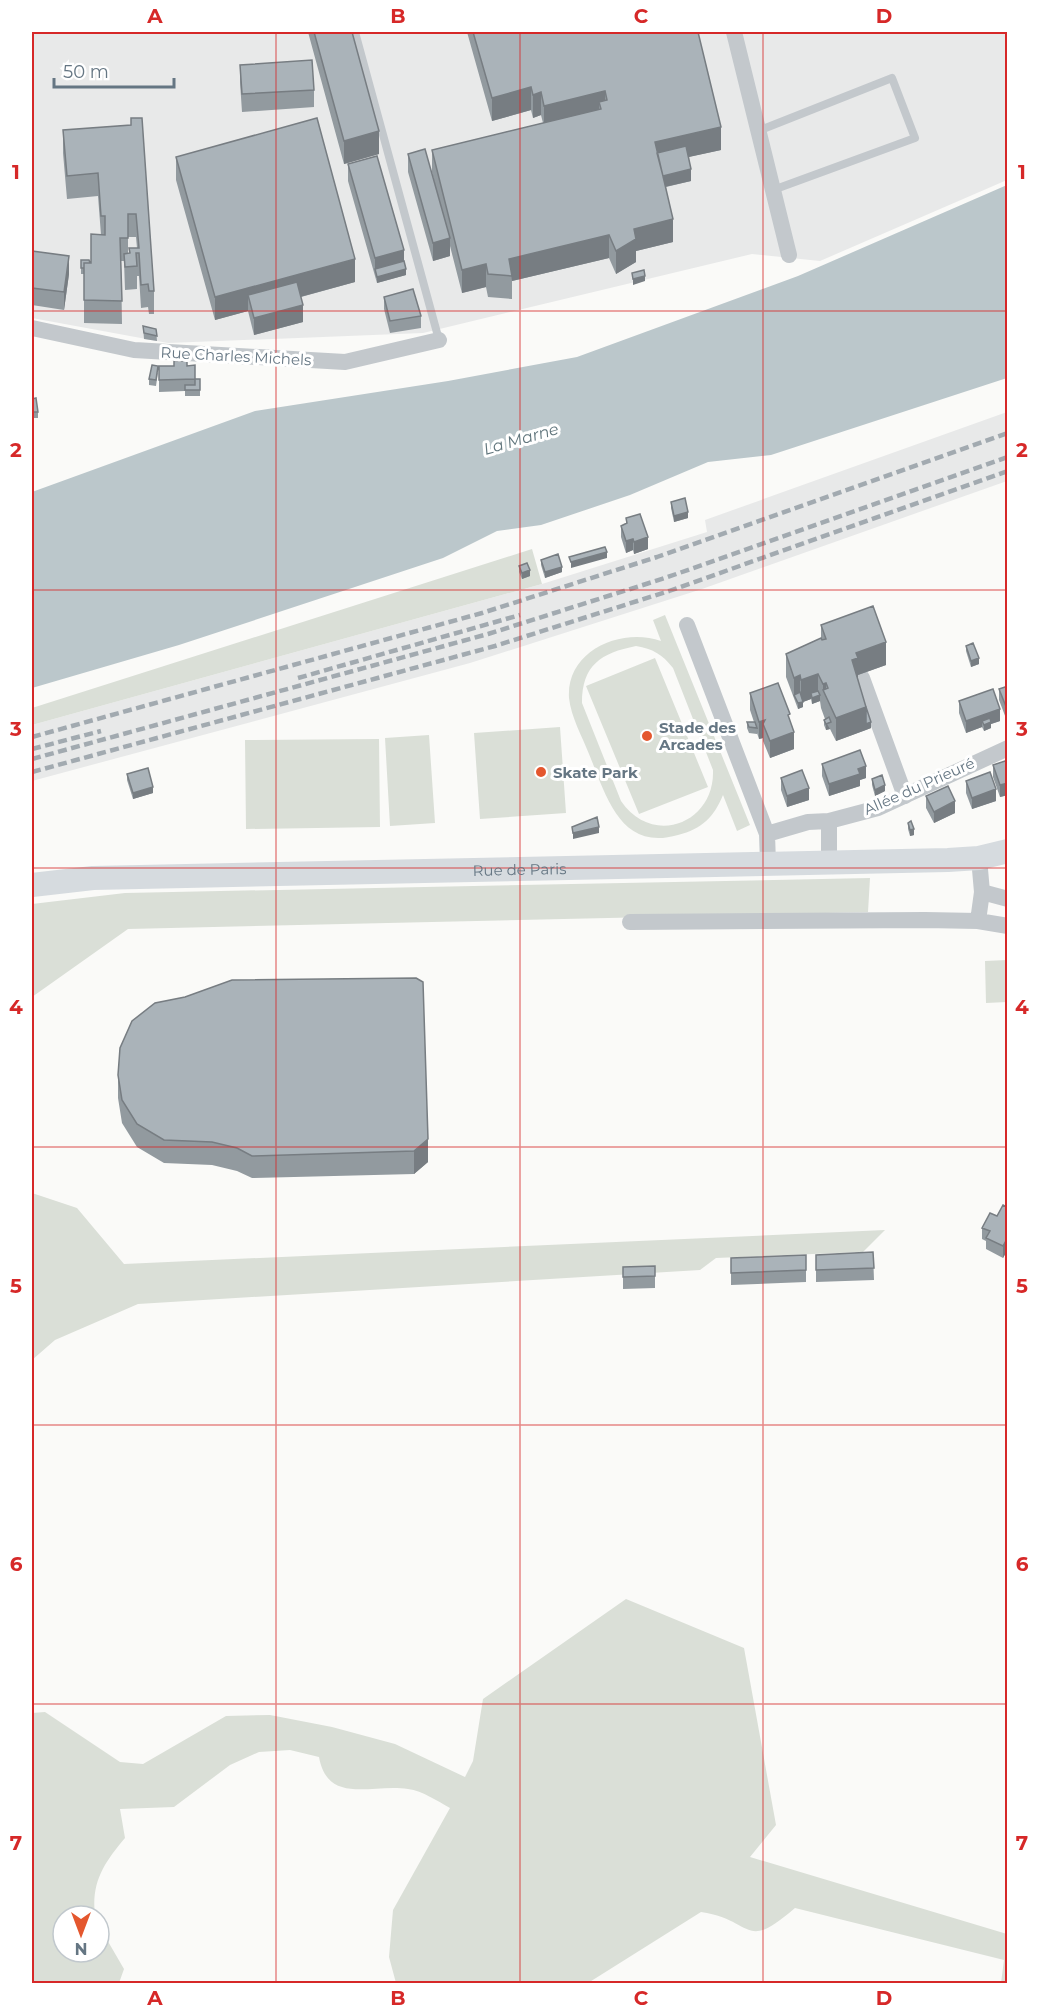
<svg xmlns="http://www.w3.org/2000/svg" width="1039" height="2015" font-family="Montserrat,sans-serif">
<style>
.built{fill:#e8e9e9}
.green{fill:#dadfd7;fill-rule:evenodd}
.water{fill:#bbc7cb}
.lines{fill:none;stroke-linecap:round;stroke-linejoin:round}
.lane{stroke:#c3c8cc;stroke-width:8}
.street{stroke:#c3c8cc;stroke-width:16}
.secondary{stroke:#d6dbdf;stroke-width:24}
.rail{stroke:#a2aab0;stroke-width:4.5;stroke-dasharray:9 4.5;stroke-linecap:butt}
.wall{fill:#929a9f;fill-rule:evenodd}
.shaded-wall{fill:#777d82}
.building{fill:#aab3b9;stroke:#777d82;stroke-width:1.5}
.grid{fill:none;stroke:#d62828;stroke-width:1.5;stroke-opacity:0.55}
.poi-dot{fill:#e4572e;stroke:#fff;stroke-width:2}
.labels{text-anchor:middle;dominant-baseline:central;stroke-width:6;stroke-linejoin:round;paint-order:stroke}
.street-label{font-size:15px;fill:#657683;stroke:#fff}
.poi-label{font-size:15px;font-weight:bold;fill:#657683;stroke:#fff;text-anchor:start}
.water-label{font-size:16px;font-style:italic;fill:#60757c;stroke:#fff}
.neatline{fill:none;stroke:#d62828;stroke-width:2}
.grid-label{font-size:20px;text-anchor:middle;font-weight:bold;fill:#d62828}
</style>
<rect width="100%" height="100%" fill="#fafaf8"/>
<path class="built" d="M32,32H1007V180L820,261L752,254L423,333L168,343L32,318Z
M1007,412V481L702,589L470,663L32,781V725L542,584L707,532L705,520Z"/>
<path class="green" d="M532,549L542,584L32,725V708Z
M665,615L750,825L737,831L723,795C714,817 702,829 678,835C620,852 606,795 589,754C582,736 571,717 569,698C566,650 622,627 661,641L653,620ZM636,646C653,649 662,654 673,668L713,770C715,824 652,847 621,801L582,703C582,665 601,653 636,646Z
M655,658L708,787L639,814L586,686Z
M560,727L566,813L480,819L474,733Z
M429,735L435,823L390,826L385,738Z
M379,739L380,827L246,829L245,740Z
M870,878L868,912L128,929L32,997V904L125,893Z
M1007,960V1002L986,1003L985,961Z
M32,1193L77,1208L124,1264L885,1230L863,1252L716,1258L700,1270L138,1304L55,1340L32,1360Z
M626,1599L744,1648L776,1825L750,1857L1007,1934V1983H1001L1004,1960L795,1908C743,1953 755,1920 701,1912L588,1983H396L389,1957L393,1910L450,1808C437,1801 423,1791 408,1789C373,1783 328,1806 319,1757L290,1750L259,1752L230,1765L174,1807L120,1809L125,1838C104,1863 91,1882 95,1916H63V1952H99V1926L124,1969L119,1983H32V1713L45,1712L120,1762L143,1764L226,1716L270,1715L332,1727L395,1744L465,1777L473,1761L483,1699Z"/>
<path class="water" d="M1007,185V378L771,455L708,462L630,495L541,525L497,531L443,558L179,645L32,688V492L255,411L448,381L577,357L798,276Z"/>
<g class="lines">
<path class="lane" d="M355,32L439,340
M758,131L892,78L915,138L773,190"/>
<path class="street" d="M734,32L789,255
M32,328L134,350L345,362L439,340
M687,625L767,834
M862,678L905,796
M829,821V862
M768,863L767,834L808,822L829,821L878,808L1008,748
M982,892L1008,899
M978,921L982,892L979,858
M630,922L925,920L978,921L1008,926"/>
<path class="secondary" id="s1" d="M32,885L93,878L948,860L979,858L1008,851"/>
<path class="rail" d="M298,678L520,615
M32,737L482,613L657,557L1008,433
M32,749L101,731
M32,759L488,634L665,578L1008,457
M32,772L495,646L669,591L1008,471"/>
</g>
<path class="wall" d="M308,32H352L379,154L344,164Z
M467,32H698L721,150L688,157L691,181L666,187L673,242L636,251V262L616,274L609,258L512,281V299L488,297L486,287L462,293L450,246V256L433,261L408,172V154L437,193L432,172V150L543,123L541,115L533,118L531,110L492,121Z
M240,65L314,90V107L242,112L240,82Z
M131,125L154,291V314H149L148,307L141,308L139,276H137V289L125,290L124,261H121L122,324L84,323V274H81V260L91,263L101,235L98,196L67,199L63,153V130ZM128,237H136L137,248L128,254Z
M176,157L355,282L301,297L303,322L254,335L248,311L215,320L176,180Z
M348,164L404,261L406,275L377,283L348,181Z
M32,251L69,274L64,310L32,305Z
M384,297L421,316V328L390,333L384,309Z
M143,326L156,329L157,341L144,339Z
M159,366H187L195,379H200V396H185V391L159,392Z
M158,372L156,386L149,385V379Z
M32,399L38,412V418H32Z
M671,502L688,518L674,522L671,508Z
M626,518L648,549L634,554L633,550L626,553L621,537V526L626,524Z
M541,560L562,572L545,578L541,565Z
M519,566L530,576L522,579L519,572Z
M821,625L886,665L858,675V679L871,728L836,741L830,729L826,730L824,725V720L825,719L821,708L820,701L812,704L811,699L803,702V707L798,709L786,677V654L821,638Z
M966,646L979,664L971,667L966,651Z
M1008,686V721H1007L999,700V689Z
M750,693L790,723L794,749L770,758L763,741V738L759,739L757,733V734L749,733L747,728V722H754L750,710Z
M959,701L1000,721L991,724V728L984,731L982,727L966,733L959,713Z
M1008,760V795L1000,797L993,777V765Z
M822,764L866,778L860,780V786L829,796L822,776Z
M127,774L153,793L133,799L127,780Z
M781,778L809,800L787,807L781,790Z
M872,779L885,791L875,796L872,785Z
M966,781L996,801L972,809L966,793Z
M926,796L955,813L934,823L926,808Z
M908,823L914,835L910,836L908,829Z
M232,980L428,1162L414,1174L252,1178L237,1171L212,1165L164,1163L137,1147L122,1123L118,1098V1075L185,997Z
M1008,1208V1249L1003,1258L986,1249V1241L982,1239V1228Z
M873,1252L874,1280L816,1282V1255Z
M806,1255V1282L731,1285V1258Z
M655,1266V1288L623,1289V1267Z"/>
<path class="shaded-wall" d="M531,87V110L492,121V98Z
M605,91V113L601,109L599,102V115L544,128V106Z
M541,92V115L533,118V95Z
M721,127V150L657,164L655,142Z
M379,131V154L344,164V141Z
M691,169V181L660,188V177Z
M673,219V242L636,251V262L616,274V251L634,229Z
M609,235V258L512,281L509,259Z
M450,238V256L433,261V243Z
M404,250V267L375,269V275V258Z
M69,256V274L64,310V292Z
M355,259V282L252,310L248,295V311L215,320V297Z
M486,264V287L462,293V270Z
M406,269V275L377,283V277Z
M645,276V281L633,285V279Z
M303,305V322L254,335V318Z
M688,512V518L674,522V516Z
M648,537V549L634,554V542Z
M633,539V550L626,553V541Z
M607,552V558L571,568V562Z
M562,567V572L545,578V572Z
M530,570V576L522,579V573Z
M886,642V665L858,675V681L852,660L856,653Z
M979,658V664L971,667V661Z
M818,674V696L820,695V701L812,704V698L811,693V699L803,702V707L798,709V703L801,702V680Z
M800,675V698L794,695V678Z
M826,683V697L823,690V684Z
M866,707V730L836,741V718Z
M1000,709V721L991,724V728L984,731V725L982,721V727L966,733V721Z
M765,720L763,724V738L759,739V722Z
M871,722V728L866,730V724Z
M826,724H827L830,729L826,730Z
M794,732V749L770,758V741Z
M866,766V778L860,780V786L829,796V784L858,769Z
M1008,783V795L1000,797V785Z
M885,785V791L875,796V790Z
M153,787V793L133,799V793Z
M809,788V800L787,807V796Z
M996,789V801L972,809V798Z
M955,801V813L934,823V812Z
M599,827V833L573,839V833Z
M914,829V835L910,836V830Z
M428,1139V1162L414,1174V1151Z
M1008,1237V1249L1003,1258V1246Z"/>
<path class="building" d="M314,32H352L379,131L344,141Z
M473,32H698L721,127L655,142L673,219L634,229L636,239L616,251L609,235L509,259L512,276L488,274L486,264L462,270L432,150L601,109L599,102L607,100L605,91L544,106L541,92L533,95L531,87L492,98Z
M312,60L314,90L242,94L240,65Z
M131,118H142L154,291H149L148,284L141,285L139,253H136L137,266L125,267L124,254L130,253L129,248H139L136,214H128V238H120L122,301L84,300V263H91V234L105,235V216H101L98,173L67,176L63,130L131,125Z
M317,118L355,259L215,297L176,157Z
M686,146L691,169L663,176L657,153Z
M425,149L450,238L433,243L408,154Z
M377,156L404,250L375,258L348,164Z
M32,251L69,256L64,292L32,288Z
M81,260H89L90,263H84V268H81Z
M404,261L406,269L377,277L375,269Z
M644,270L645,276L633,279L632,273Z
M297,282L303,305L254,318L248,295Z
M413,289L421,316L390,321L384,297Z
M143,326L156,329L157,336L144,333Z
M174,361H187V366L195,365V379L159,380V366H174Z
M152,365L158,366L156,380L149,379Z
M195,379H200V390H185V385H195Z
M36,398L38,412H32V399Z
M685,498L688,512L674,516L671,502Z
M640,514L648,537L634,542L633,539L626,541L621,526L627,523L626,518Z
M605,547L607,552L571,562L569,557Z
M558,554L562,567L545,572L541,560Z
M527,563L530,570L522,573L519,566Z
M873,606L886,642L856,653L858,658L852,660L866,707L836,718L823,690L828,688L826,683L823,684L818,674L801,680L800,675L794,678L786,654L821,638L822,640L826,639L821,625Z
M973,643L979,658L971,661L966,646Z
M778,683L790,714L788,715L794,732L770,741L763,724L765,720L759,722L750,693Z
M1008,686V709H1007L999,689Z
M993,689L1000,709L966,721L959,701Z
M818,691L820,695L812,698L811,693Z
M800,692L803,702L798,703L794,695Z
M866,707L871,722L866,724Z
M829,717L831,722L826,724L824,720Z
M990,718L991,722L984,725L982,721Z
M747,722H755L757,728L749,727Z
M860,750L866,766L858,769L860,774L829,784L822,764Z
M1008,760V783L1000,785L993,765Z
M148,768L153,787L133,793L127,774Z
M802,770L809,788L787,796L781,778Z
M990,772L996,789L972,798L966,781Z
M882,775L885,785L875,790L872,779Z
M948,786L955,801L934,812L926,796Z
M597,817L599,827L573,833L572,827Z
M911,821L914,829L910,830L908,823Z
M416,978L423,982L428,1139L414,1151L252,1156L237,1148L212,1142L164,1140L137,1124L122,1100L118,1075L120,1048L132,1021L155,1003L185,997L232,980Z
M1003,1205L1008,1208V1237L1003,1246L986,1238L990,1231L982,1228L990,1213L997,1216Z
M873,1252L874,1268L816,1270V1255Z
M806,1255V1270L731,1273V1258Z
M655,1266V1276L623,1277V1267Z"/>
<path class="grid" d="M276,32V1984M520,32V1984M763,32V1984M32,311H1008M32,590H1008M32,868H1008M32,1147H1008M32,1425H1008M32,1704H1008"/>
<g class="poi-dot">
<circle cx="647" cy="736" r="6"/>
<circle cx="541" cy="772" r="6"/>
</g>
<g class="labels">
<g class="street-label">
<text transform="translate(236 356) rotate(3)">Rue Charles Michels</text>
<text transform="translate(919 786) rotate(-24)">Allée du Prieuré</text>
<text stroke="none"><textPath href="#s1" startOffset="488">Rue de Paris</textPath></text>
</g>
<g class="poi-label">
<text x="659" y="727">Stade des<tspan x="659" dy="17">Arcades</tspan></text>
<text x="553" y="772">Skate Park</text>
</g>
<g class="water-label">
<text transform="translate(521 439) rotate(-16)">La Marne</text>
</g>
</g>
<rect width="1039" height="2015" fill="none" stroke="#ffffff" stroke-width="66"/>
<g transform="translate(81 1934) rotate(180)"><circle r="28" fill="#ffffff" stroke="#c1c8cd" stroke-width="1.5"/>
<path d="M0-4.5L10 22L0 15L-10 22Z" fill="#e4572e"/>
<text y="-9" font-size="16" font-weight="bold" text-anchor="middle" fill="#657683">N</text>
</g>
<path d="M54 78v9h120v-9" fill="none" stroke="#657683" stroke-width="3"/>
<text x="63" y="78" font-size="18" fill="#657683" stroke="#ffffff" stroke-width="4.5" paint-order="stroke">50 m</text>
<rect x="33" y="33" width="973" height="1949" class="neatline"/>
<g class="grid-label">
<text x="155" y="23">A</text>
<text x="398" y="23">B</text>
<text x="641" y="23">C</text>
<text x="884" y="23">D</text>
<text x="16" y="179">1</text>
<text x="1022" y="179">1</text>
<text x="16" y="457">2</text>
<text x="1022" y="457">2</text>
<text x="16" y="736">3</text>
<text x="1022" y="736">3</text>
<text x="16" y="1014">4</text>
<text x="1022" y="1014">4</text>
<text x="16" y="1293">5</text>
<text x="1022" y="1293">5</text>
<text x="16" y="1571">6</text>
<text x="1022" y="1571">6</text>
<text x="16" y="1850">7</text>
<text x="1022" y="1850">7</text>
<text x="155" y="2005">A</text>
<text x="398" y="2005">B</text>
<text x="641" y="2005">C</text>
<text x="884" y="2005">D</text>
</g>
</svg>
